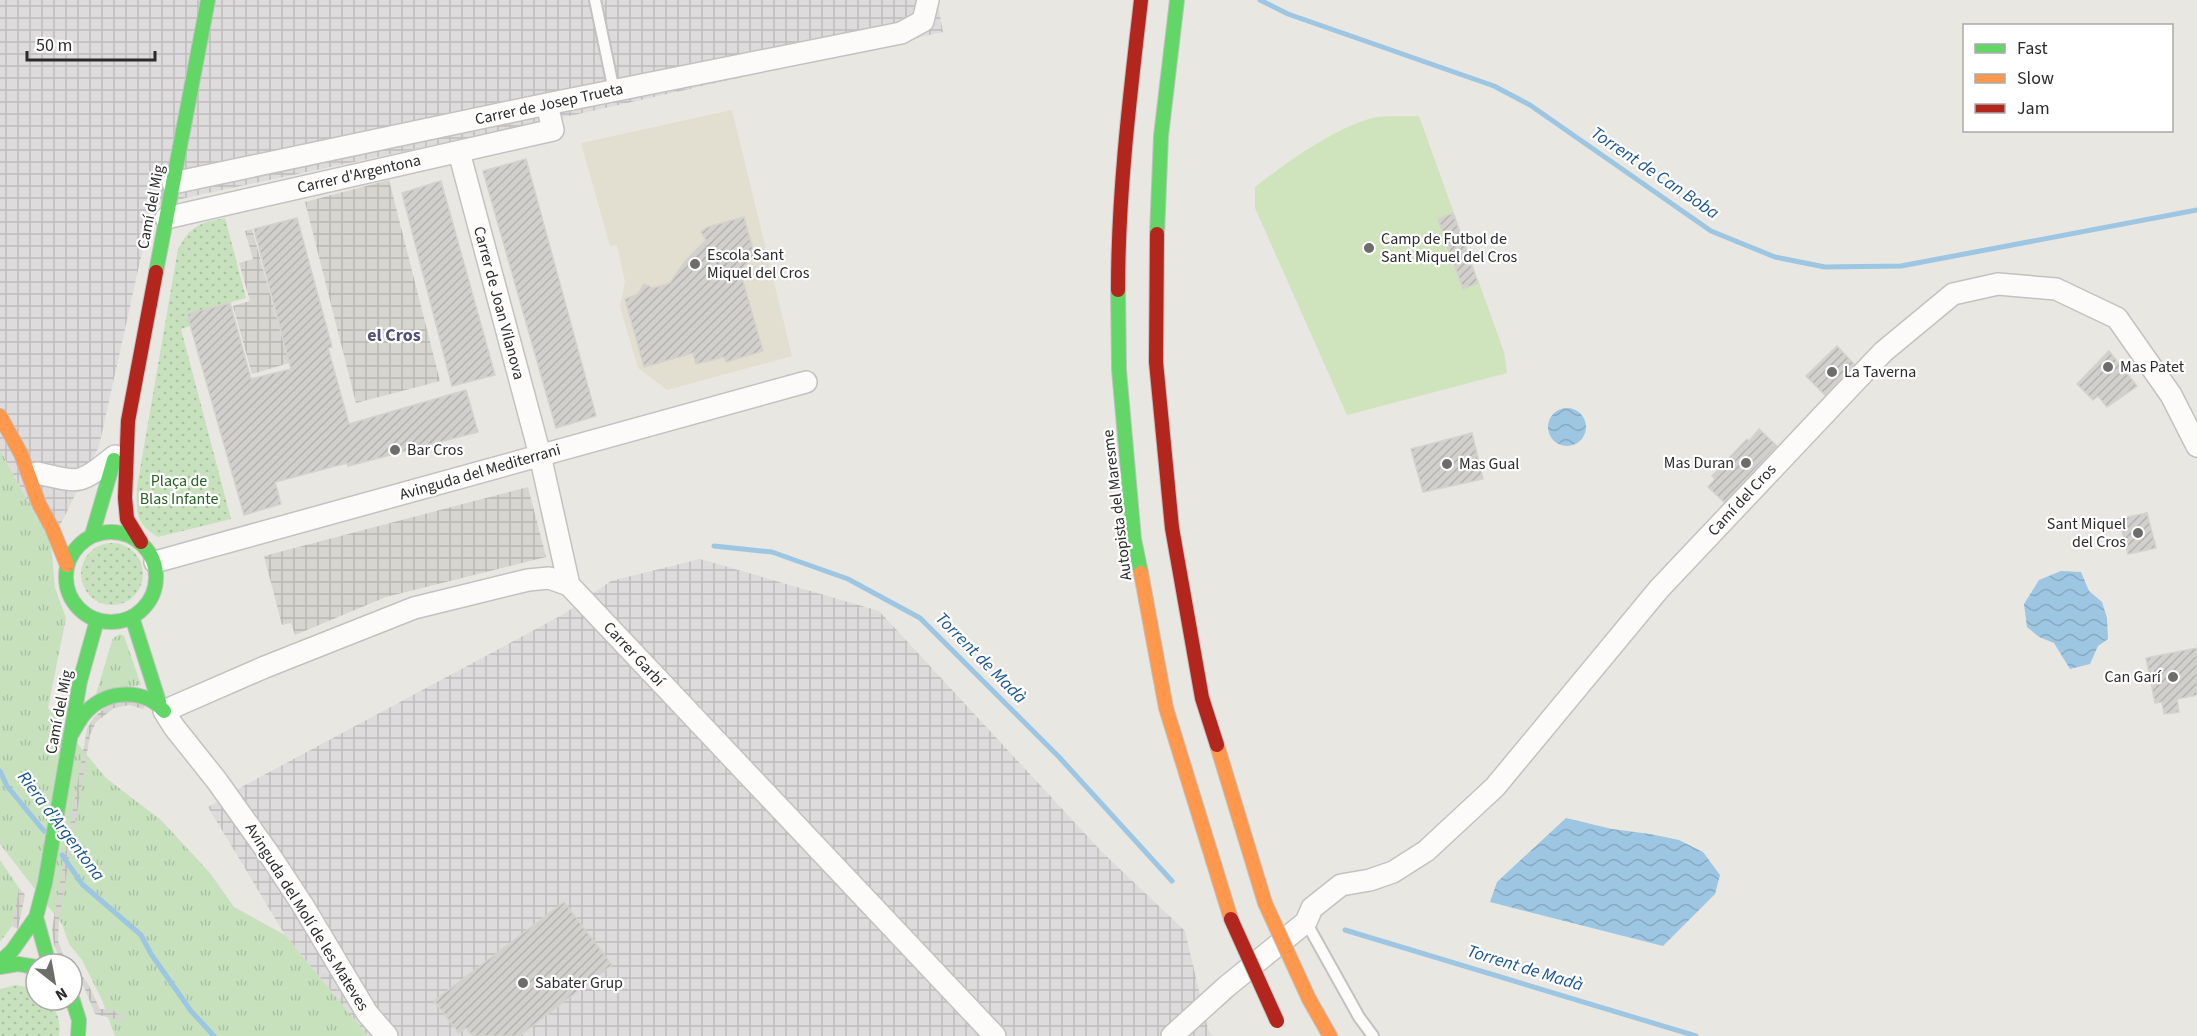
<svg xmlns="http://www.w3.org/2000/svg" width="2197" height="1036" font-family="'Source Sans 3',sans-serif">
<style>
.industrial{fill:url(#industrial-grid)}
.education{fill:#e2dfd0}
.grass{fill:url(#grass-tufts)}
.park{fill:url(#park-dots)}
.pitch{fill:#cfe4bc}
.plaza{fill:url(#plaza-grid)}
.water{fill:url(#water-waves)}
.lines{fill:none;stroke-linecap:round;stroke-linejoin:round}
.stream{stroke:#9cc6e2;stroke-width:5}
.building{fill:url(#building-hatch);stroke:#d3d2cd;stroke-width:1.5}
.lane-casing{stroke:#c2c2c1;stroke-width:14}
.street-casing{stroke:#c2c2c1;stroke-width:24}
.fast-casing{stroke:#c2c2c1;stroke-width:16}
.slow-casing{stroke:#c2c2c1;stroke-width:16}
.jam-casing{stroke:#c2c2c1;stroke-width:16}
.lane{stroke:#fcfbfa;stroke-width:10}
.street{stroke:#fcfbfa;stroke-width:21}
.fast{stroke:#63d668;stroke-width:14}
.slow{stroke:#ff974d;stroke-width:14}
.jam{stroke:#b3261e;stroke-width:14}
.slow-bridge-casing{stroke:#c5c4c2;stroke-width:16;stroke-linecap:butt}
.jam-bridge-casing{stroke:#c5c4c2;stroke-width:16;stroke-linecap:butt}
.slow-bridge{stroke:#ff974d;stroke-width:14}
.jam-bridge{stroke:#b3261e;stroke-width:14}
.poi-dot{fill:#6d6d6b;stroke:#fff;stroke-width:2}
.labels{text-anchor:middle;dominant-baseline:central;stroke-width:4.5;stroke-linejoin:round;paint-order:stroke}
.street-label{font-size:16px;fill:#2b2b2b;stroke:#fff}
.poi-label{font-size:16px;fill:#2b2b2b;stroke:#fff;text-anchor:start}
.park-label{font-size:16px;fill:#256122;stroke:#fff}
.water-label{font-size:18px;font-style:italic;fill:#1b558e;stroke:#fff}
.neighbourhood-label{font-size:18px;font-weight:bold;fill:#4f5177;stroke:#fff}
</style>
<defs>
<pattern id="industrial-grid" width="8" height="8" patternUnits="userSpaceOnUse" patternTransform="scale(1.5)"><rect width="8" height="8" fill="#dddbdc"/><path d="M0 4h8M4 0v8" fill="none" stroke="#bebcbd"/></pattern>
<pattern id="grass-tufts" width="24" height="20" patternUnits="userSpaceOnUse" patternTransform="scale(1.5)"><rect width="24" height="20" fill="#c7e1bd"/><path d="M3 7l-1-3M5 7V3M7 7l1-3M15 17l-1-3M17 17v-4M19 17l1-3" fill="none" stroke="#abc1a3"/></pattern>
<pattern id="park-dots" width="8" height="8" patternUnits="userSpaceOnUse" patternTransform="scale(1.5)"><rect width="8" height="8" fill="#c7e1bd"/><path d="M2 2h.1M6 6h.1" fill="none" stroke="#abc1a3" stroke-width="1.8" stroke-linecap="round"/></pattern>
<pattern id="plaza-grid" width="8" height="8" patternUnits="userSpaceOnUse" patternTransform="scale(1.5)"><rect width="8" height="8" fill="#d6d5d0"/><path d="M0 4h8M4 0v8" fill="none" stroke="#b8b7b3"/></pattern>
<pattern id="water-waves" width="16" height="10" patternUnits="userSpaceOnUse" patternTransform="scale(1.5)"><rect width="16" height="10" fill="#9cc6e2"/><path d="M0 5q4-4 8 0t8 0" fill="none" stroke="#87aac2"/></pattern>
<pattern id="building-hatch" width="6" height="6" patternUnits="userSpaceOnUse" patternTransform="scale(1.5)"><rect width="6" height="6" fill="#d1d0cc"/><path d="M-1 1l2-2M0 6l6-6M5 7l2-2" fill="none" stroke="#b4b3af"/></pattern>
</defs>
<rect width="100%" height="100%" fill="#e8e7e1"/>
<path class="industrial" d="M0,0H937L943,32L574,115L189,197L152,207L99,446L51,544L0,450Z
M700,559L879,611L1101,851L1185,931L1208,1029L1212,1036H368L285,935L208,807L236,790L564,614L611,581Z"/>
<path class="education" d="M732,110L792,356L667,390L638,368L620,307L625,282L617,245L610,246L581,143Z"/>
<path class="grass" d="M0,450L51,544L55,588L66,618L48,708L106,778L161,820L210,873L234,907L285,935L368,1036H115L102,1000L82,960L69,944L62,924L0,844Z
M120,634L124,636L141,685L96,694L111,644L113,638Z
M0,860L19,888L12,926L0,942Z"/>
<path class="park" d="M225,218L246,298L187,314L190,326L181,329L231,519L158,537C134,522 137,513 137,487L178,249C191,225 200,223 225,218Z
M81 574a31 31 0 1 1 62 0a31 31 0 1 1-62 0Z
M16,985L36,989V1000H50C57,1012 61,1022 59,1036H0V989Z"/>
<path class="pitch" d="M1419,116L1504,352L1507,373L1347,415L1255,208V187C1287,162 1333,129 1372,118C1386,115 1404,117 1419,116Z"/>
<path class="plaza" d="M389,180L440,381L356,403L305,202Z
M252,229L289,363L252,374L233,306L250,301L239,263L253,259L245,231Z
M528,487L546,557L386,597L295,635L291,623L282,625L264,556Z
M132,700L146,705L143,709L129,705L114,708L96,722L90,735L59,919L58,941L64,957L69,964H62L54,945L52,929L87,729L94,717L111,703Z
M19,888L25,895L18,929L12,926Z
M72,966L77,969L88,984L100,1009H112L117,1014L125,1017L124,1021L95,1014L84,987L72,973Z"/>
<path class="water" d="M1548 427a19 19 0 1 1 38 0a19 19 0 1 1-38 0Z
M2061,571L2081,572L2089,591L2102,602L2107,618L2108,639L2098,646L2090,664L2070,669L2054,643L2039,637L2027,627L2024,604L2039,580Z
M1566,818L1612,829L1650,834L1679,840L1703,852L1720,875L1715,894L1663,946L1490,902L1497,882Z"/>
<g class="lines">
<path class="stream" d="M1260,0L1288,14L1494,86L1530,105L1711,231L1775,257L1825,267L1901,266L2197,210
M714,546L772,552L848,579L920,618L1059,757L1172,881
M0,771L7,786L44,831
M62,855L82,884L141,935L151,954L191,1011L214,1036
M1345,930L1696,1036"/>
</g>
<path class="building" d="M526,159L596,416L556,428L483,171Z
M441,181L495,375L452,386L402,193Z
M1453,213L1478,283L1463,289L1438,219Z
M744,217L755,257L751,258L740,271L763,351L726,362L724,357L696,364L693,353L644,367L625,299L638,294L644,284L653,288L670,283L686,260L706,240L701,232L708,227Z
M297,218L332,347L328,348L349,424L466,390L478,432L348,466L347,463L275,482L281,504L244,515L187,314L230,303L251,379L291,369L254,229Z
M1837,346L1854,364L1825,395L1806,376Z
M2109,351L2137,386L2107,407L2098,396L2093,400L2077,384Z
M1759,429L1777,446L1724,502L1708,487L1715,479L1712,476L1747,439L1749,441Z
M1472,433L1483,479L1423,492L1411,449Z
M2147,513L2156,548L2128,554L2119,519Z
M2197,648V695L2177,699L2179,712L2164,714L2162,702L2155,703L2146,658Z
M564,902L612,965L519,1036H473L466,1028L459,1033L434,1001Z"/>
<g class="lines">
<g class="lane-casing">
<path id="lane" d="M595,0L614,91
M1306,922L1359,1017L1373,1036"/>
</g>
<g class="street-casing">
<path id="street" d="M459,152L540,455L569,585
M173,183L547,104L901,33L923,21L928,0
M166,218L553,130L547,104
M37,473C82,483 78,485 115,456
M155,562L806,382
M387,1036L367,1013L302,904L269,854L217,781L174,727L164,711L265,667L414,608L528,580L549,578L569,585L995,1036
M1172,1036L1226,987L1306,922L1312,908L1341,885L1370,880L1393,872L1426,851L1495,787L1659,589L1883,352L1953,294L1998,284L2056,289L2117,318L2171,395L2197,446"/>
</g>
<g class="fast-casing">
<path id="fast" d="M1157,234L1161,136L1177,0
M156,272L208,0
M1118,290L1119,370L1134,539L1141,573
M66 577a45 45 0 1 1 90 0a45 45 0 1 1-90 0Z
M92,535L114,460
M132,617L159,702
M71,735C76,727 80,718 87,711C108,690 144,688 164,711
M36,917L49,964
M0,962L12,951L36,917L45,883L80,681L97,620
M0,967L18,964L36,967
M72,998L79,1020L78,1036"/>
</g>
<g class="slow-casing">
<path id="slow" d="M0,416L21,454L39,504L52,528L67,565
M1141,573L1166,708L1231,919
M1217,745L1265,903
M1309,999L1330,1036"/>
</g>
<g class="jam-casing">
<path id="jam" d="M1157,234L1156,362L1172,528L1202,698L1217,745
M1118,290C1118,193 1130,96 1141,0
M141,542L127,519L125,498L128,421L156,272"/>
</g>
<use href="#lane" class="lane"/>
<use href="#street" class="street"/>
<use href="#fast" class="fast"/>
<use href="#slow" class="slow"/>
<use href="#jam" class="jam"/>
<g class="slow-bridge-casing">
<path id="slow-bridge" d="M1265,903L1309,999"/>
</g>
<g class="jam-bridge-casing">
<path id="jam-bridge" d="M1231,919L1277,1021"/>
</g>
<use href="#slow-bridge" class="slow-bridge"/>
<use href="#jam-bridge" class="jam-bridge"/>
</g>
<g class="poi-dot">
<circle cx="1369" cy="248" r="6"/>
<circle cx="695" cy="264" r="6"/>
<circle cx="2108" cy="367" r="6"/>
<circle cx="1832" cy="372" r="6"/>
<circle cx="395" cy="450" r="6"/>
<circle cx="1746" cy="463" r="6"/>
<circle cx="1447" cy="464" r="6"/>
<circle cx="2138" cy="533" r="6"/>
<circle cx="2173" cy="677" r="6"/>
<circle cx="523" cy="983" r="6"/>
</g>
<g class="labels">
<g class="street-label">
<text transform="translate(549 104) rotate(-12)">Carrer de Josep Trueta</text>
<text transform="translate(359 174) rotate(-13)">Carrer d'Argentona</text>
<text transform="translate(151 207) rotate(-79)">Camí del Mig</text>
<text transform="translate(499 303) rotate(75)">Carrer de Joan Vilanova</text>
<text transform="translate(480 472) rotate(-16)">Avinguda del Mediterrani</text>
<text transform="translate(1742 500) rotate(-47)">Camí del Cros</text>
<text transform="translate(1117 505) rotate(-97)">Autopista del Maresme</text>
<text transform="translate(634 654) rotate(47)">Carrer Garbí</text>
<text transform="translate(59 712) rotate(-79)">Camí del Mig</text>
<text transform="translate(307 917) rotate(58)">Avinguda del Molí de les Mateves</text>
</g>
<g class="poi-label">
<text x="1381" y="239">Camp de Futbol de<tspan x="1381" dy="18">Sant Miquel del Cros</tspan></text>
<text x="707" y="255">Escola Sant<tspan x="707" dy="18">Miquel del Cros</tspan></text>
<text x="2120" y="367">Mas Patet</text>
<text x="1844" y="372">La Taverna</text>
<text x="407" y="450">Bar Cros</text>
<text x="1734" y="463" text-anchor="end">Mas Duran</text>
<text x="1459" y="464">Mas Gual</text>
<text x="2126" y="524" text-anchor="end">Sant Miquel<tspan x="2126" dy="18">del Cros</tspan></text>
<text x="2161" y="677" text-anchor="end">Can Garí</text>
<text x="535" y="983">Sabater Grup</text>
</g>
<g class="park-label">
<text x="179" y="481">Plaça de<tspan x="179" dy="18">Blas Infante</tspan></text>
</g>
<g class="water-label">
<text transform="translate(1655 173) rotate(34)">Torrent de Can Boba</text>
<text transform="translate(981 658) rotate(45)">Torrent de Madà</text>
<text transform="translate(61 826) rotate(53)">Riera d'Argentona</text>
<text transform="translate(1525 968) rotate(17)">Torrent de Madà</text>
</g>
<g class="neighbourhood-label">
<text x="394" y="335">el Cros</text>
</g>
</g>
<rect x="1963" y="24" width="210" height="108" fill="#ffffff" stroke="#aaaaaa" stroke-width="1.5"/>
<rect x="1975" y="44" width="30" height="9" fill="#63d668" stroke="#aaaaaa" stroke-width="1.5"/>
<text x="2017" y="54" font-size="18" fill="#2b2b2b">Fast</text>
<rect x="1975" y="74" width="30" height="9" fill="#ff974d" stroke="#aaaaaa" stroke-width="1.5"/>
<text x="2017" y="84" font-size="18" fill="#2b2b2b">Slow</text>
<rect x="1975" y="104" width="30" height="9" fill="#b3261e" stroke="#aaaaaa" stroke-width="1.5"/>
<text x="2017" y="114" font-size="18" fill="#2b2b2b">Jam</text>
<g transform="translate(54 982) rotate(149)"><circle r="28" fill="#ffffff" stroke="#aaaaaa" stroke-width="1.5"/>
<path d="M0-4.5L10 22L0 15L-10 22Z" fill="#6d6d6b"/>
<text y="-9" font-size="16" font-weight="bold" text-anchor="middle" fill="#2b2b2b">N</text>
</g>
<path d="M27 51v9h128v-9" fill="none" stroke="#2b2b2b" stroke-width="3"/>
<text x="36" y="51" font-size="18" fill="#2b2b2b" stroke="#ffffff" stroke-width="4.5" paint-order="stroke">50 m</text>
</svg>
